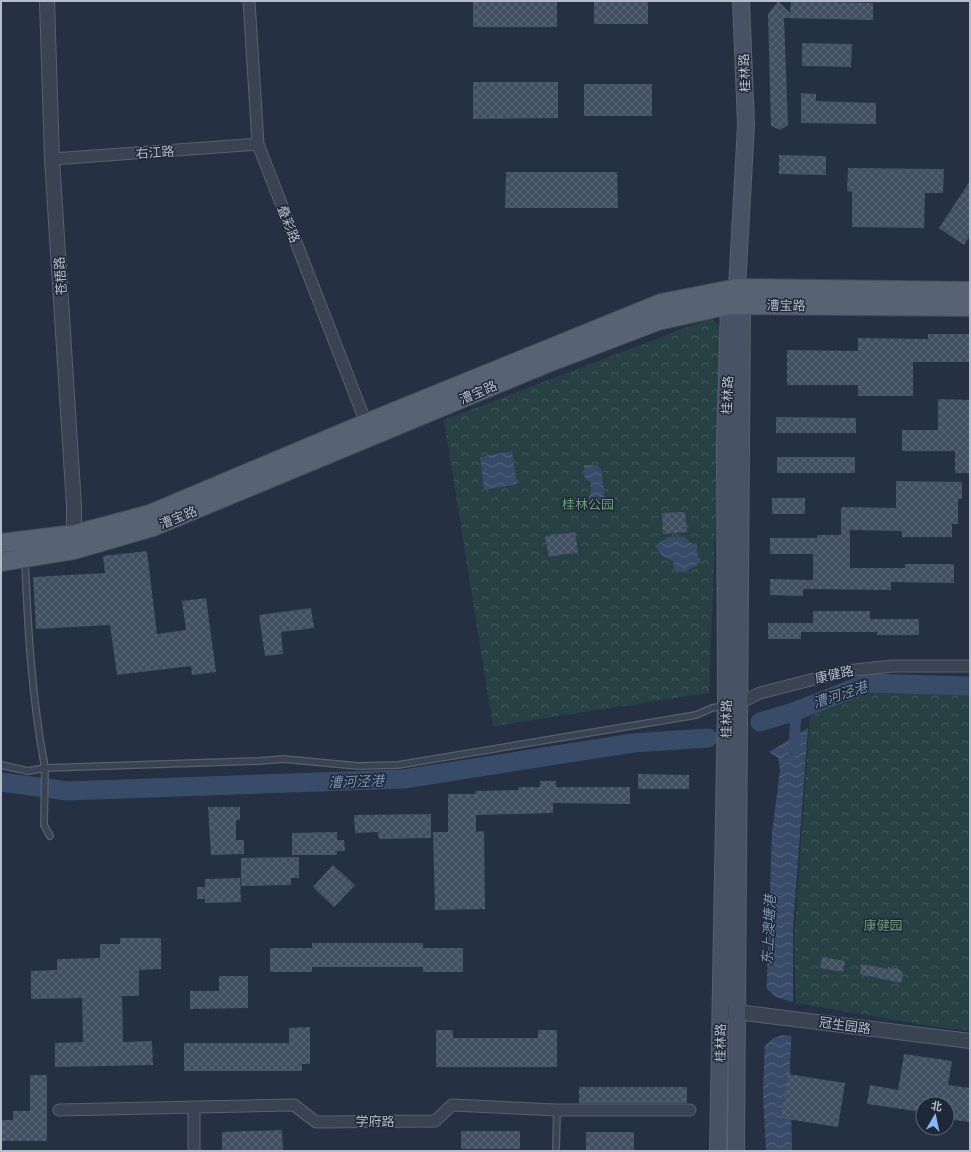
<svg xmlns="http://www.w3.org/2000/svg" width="971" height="1152" font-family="'Golos Text','Noto Sans SC',sans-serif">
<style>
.park{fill:url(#park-crowns)}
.water{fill:url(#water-waves)}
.pier{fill:#253142}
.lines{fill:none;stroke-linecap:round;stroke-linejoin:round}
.canal{stroke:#384c6a;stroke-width:11}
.river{stroke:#384c6a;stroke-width:19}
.building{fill:url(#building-cross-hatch)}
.service-casing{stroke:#57616f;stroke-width:8}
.minor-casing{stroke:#57616f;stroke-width:13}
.tertiary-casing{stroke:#57616f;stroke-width:16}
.secondary-casing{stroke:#57616f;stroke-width:18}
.primary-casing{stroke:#434c5b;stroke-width:20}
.service{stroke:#394352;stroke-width:5.5}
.minor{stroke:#394352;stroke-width:11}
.tertiary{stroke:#394352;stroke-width:14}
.secondary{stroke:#475265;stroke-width:16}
.primary{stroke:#576272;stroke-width:18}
.labels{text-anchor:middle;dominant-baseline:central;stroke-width:3;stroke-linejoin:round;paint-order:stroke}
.street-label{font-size:13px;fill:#b6becc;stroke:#1e2837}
.park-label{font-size:13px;fill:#6c9e78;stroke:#1e2837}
.water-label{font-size:14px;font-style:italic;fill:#7c94b4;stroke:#1e2837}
</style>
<defs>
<pattern id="park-crowns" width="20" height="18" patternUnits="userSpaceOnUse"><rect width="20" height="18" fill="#274043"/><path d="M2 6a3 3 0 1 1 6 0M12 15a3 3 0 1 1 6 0" fill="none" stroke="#445a5d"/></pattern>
<pattern id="water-waves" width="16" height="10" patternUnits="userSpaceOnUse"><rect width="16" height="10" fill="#384c6a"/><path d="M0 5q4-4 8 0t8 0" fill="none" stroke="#53647e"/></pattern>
<pattern id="building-cross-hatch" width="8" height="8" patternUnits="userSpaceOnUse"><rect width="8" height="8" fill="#414f62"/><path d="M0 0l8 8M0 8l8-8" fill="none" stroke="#5a6777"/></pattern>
</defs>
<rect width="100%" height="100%" fill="#253142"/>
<path class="park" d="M711,318L723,330L709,693L493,726L444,420Z
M867,683L970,686V1030L949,1029L796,1003L794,940L810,717Z"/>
<path class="water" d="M512,451L517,484L484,490L480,457Z
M584,465H596L601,469L605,500L588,501L591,491L590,481L585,480Z
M668,537H684L691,543L697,545V556L701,559L700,563L685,572L674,571L673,561L662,556L655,546Z
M808,728L793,928V1006L790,1065L792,1151H766L763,1095L772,833L780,770L778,758L769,752Z"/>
<path class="pier" d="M765,984L767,989L776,997L795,1003V1005L794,1036L782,1035L774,1038L763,1047Z"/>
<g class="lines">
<path class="canal" d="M794,751L796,711"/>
<path class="river" d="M760,722L796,711L867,683L970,686
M1,782L67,791L404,779L633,743L708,738"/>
</g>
<path class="building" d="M594,1H648V24H594Z
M778,1L790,13L791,1L873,3V20L784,18L788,125L780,130L771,126L768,14Z
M473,2H557V27H473Z
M802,43L852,44L851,67L802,66Z
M473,82H558V118L473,119Z
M584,84H652V116H584Z
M801,93L816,94V101L876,103V124L801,123Z
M779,155L826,156V175L779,174Z
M848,168L944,169L943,193H925L924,228L852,227V192L847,191Z
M506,172H617L618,208H505Z
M970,181V236L964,245L939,228Z
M928,334H970V362H913V396H858V385H787V350L858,351V338L928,339Z
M938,399L970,400V473H955V451H902V430H938Z
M776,417L856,418V433H776Z
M777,457H855V473H777Z
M896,481L962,482V499H958V524H952V537H902V531L850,530V568H905V564H954V583L891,582V590L803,589V596L770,595V579L813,580V554H770V538H817V535H841V507L896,508Z
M772,498H805V514H772Z
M685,512L687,532L663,534L662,513Z
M575,532L578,552L549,557L545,536Z
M147,551L157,634L186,630L182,601L206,598L216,672L192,675L191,666L117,675L110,625L36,629L33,577L105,573L103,556Z
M311,608L314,628L281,632L283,654L265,656L259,615Z
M813,611H870V619H919V635H877V632H801V639H768V623H813Z
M638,774L689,775V789H638Z
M540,781H556V787H630V804L553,803V813L476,815V832L484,831L485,909L435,910L433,832H448V794H475V791L518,790V787H540Z
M208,807H240V820H236V840H244V854L211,855Z
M431,814V838L379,839L378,832L355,833L354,815Z
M337,832V840H344L345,851H337V855H292V833Z
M299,857V878H291V885L241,886V858Z
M333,865L355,885L334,907L313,887Z
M240,878L241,902L205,903V899H197V887H205V879Z
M120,938H161V969L139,970V996H122L123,1042L152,1041L153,1065L55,1067V1043L83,1042L82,998L31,999V971L57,970V959L100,958V944H120Z
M312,943H423V948H463V972H423V967H312V972H270V948H312Z
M822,957L845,961L843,972L820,968Z
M861,964L888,969V967L899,969L903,974L901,983L860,974Z
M219,976H248V1008L190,1009V991H219Z
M310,1027V1064H302V1071H184V1043H289V1028Z
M436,1030H453V1038H538V1030H557V1067H436Z
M904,1054L952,1061L948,1085L970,1088V1122L947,1119V1104H923V1112L867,1104L870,1085L898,1090Z
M788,1074L845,1083L838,1127L781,1118Z
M30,1075H47V1141H2V1120H13V1111H30Z
M579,1087H687V1103H579Z
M282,1130L283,1151H222V1132Z
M461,1131H520V1149H461Z
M586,1132H634V1151H586Z"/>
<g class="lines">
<g class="service-casing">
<path id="service" d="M25,561C28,631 32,700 45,768L259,761L283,759L358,766L398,765L696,715L712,708L724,706
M1,765L28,771L45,768L44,825L50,836
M556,1151L557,1110"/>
</g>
<g class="minor-casing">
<path id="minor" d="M249,1L258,144L368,428
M52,159L258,144
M734,704L740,703L760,693L846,671L893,666H970
M194,1107V1151
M59,1110L294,1105L316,1122L435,1121L452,1105L557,1110H690"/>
</g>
<g class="tertiary-casing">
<path id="tertiary" d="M47,1L52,159L74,506V544
M721,1010L970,1041"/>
</g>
<g class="secondary-casing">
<path id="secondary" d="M718,1151L726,705L725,444L729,305L735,293
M736,1151L742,304L737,288L746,125L741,1"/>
</g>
<g class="primary-casing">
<path id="primary" d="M1,543L75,534L150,514L366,423L661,303L737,288L970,291
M1,562L74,550L153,527L548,363L658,321L729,305L970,307"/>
</g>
<use href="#service" class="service"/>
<use href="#minor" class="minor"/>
<use href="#tertiary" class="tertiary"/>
<use href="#secondary" class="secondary"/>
<use href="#primary" class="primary"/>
</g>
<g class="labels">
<g class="street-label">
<text transform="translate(744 73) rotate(-92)">桂林路</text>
<text transform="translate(155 152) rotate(-4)">右江路</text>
<text transform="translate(289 224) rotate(69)">叠彩路</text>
<text transform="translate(60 276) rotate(-94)">苍梧路</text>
<text transform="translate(786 305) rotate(1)">漕宝路</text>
<text transform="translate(478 392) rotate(-23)">漕宝路</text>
<text transform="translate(727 395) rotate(-88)">桂林路</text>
<text transform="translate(178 517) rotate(-22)">漕宝路</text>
<text transform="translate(834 674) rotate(-12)">康健路</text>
<text transform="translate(726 719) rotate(-89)">桂林路</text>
<text transform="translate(845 1025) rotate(8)">冠生园路</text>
<text transform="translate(720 1043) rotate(-89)">桂林路</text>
<text x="375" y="1121">学府路</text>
</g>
<g class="park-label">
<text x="588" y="504">桂林公园</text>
<text x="883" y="925">康健园</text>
</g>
<g class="water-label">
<text transform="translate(840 694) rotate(-18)">漕河泾港</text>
<text transform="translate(356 781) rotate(-2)">漕河泾港</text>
<text transform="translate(768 930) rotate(-87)">东上澳塘港</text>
</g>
</g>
<rect width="971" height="1152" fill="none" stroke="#b6becc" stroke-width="4"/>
<g transform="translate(935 1116) rotate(9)"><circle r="19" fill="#1e2837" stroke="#5b6473"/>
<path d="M0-3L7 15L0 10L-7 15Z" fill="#8bb6fd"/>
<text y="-6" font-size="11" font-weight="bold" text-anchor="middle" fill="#b6becc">北</text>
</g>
</svg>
